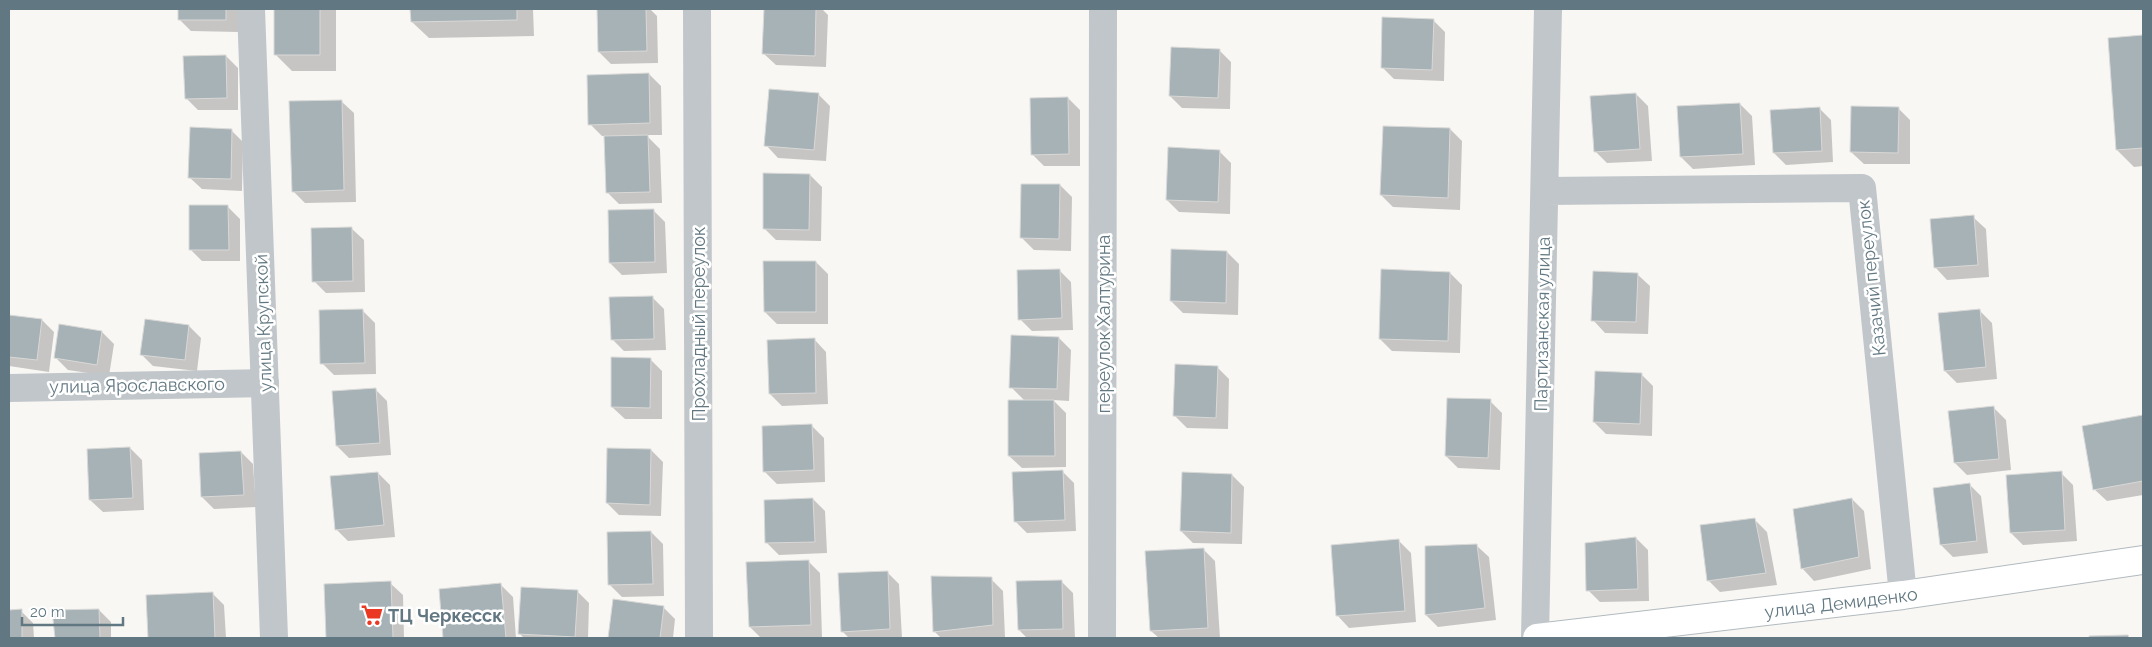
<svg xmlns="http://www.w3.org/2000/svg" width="2152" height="647" font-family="Raleway,sans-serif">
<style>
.shadow{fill:#0003}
.building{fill:#a7b2b7;stroke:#d9d9d7}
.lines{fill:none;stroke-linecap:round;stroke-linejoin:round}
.secondary-casing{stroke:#b2babe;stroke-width:30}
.minor{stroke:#c0c6c9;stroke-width:28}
.tertiary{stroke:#c0c6c9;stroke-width:28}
.secondary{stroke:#fff;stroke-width:28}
.labels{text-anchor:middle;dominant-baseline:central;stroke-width:5;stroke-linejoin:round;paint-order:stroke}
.street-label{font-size:18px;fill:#617781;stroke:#fff}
.poi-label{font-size:18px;font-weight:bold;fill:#617781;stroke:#fff;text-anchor:start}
</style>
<rect width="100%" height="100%" fill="#f8f7f4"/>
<path class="shadow" d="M179,9H238V32L191,31L179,19Z
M275,9H336V71H292L275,54Z
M412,9H533L534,36L429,38L412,22Z
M598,9H650L657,16L658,63L611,64L599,52Z
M765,9H822L828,15L826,67L776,65L763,53Z
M1433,20L1445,32L1444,81L1394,79L1382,67Z
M2143,37V166L2134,167L2117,150L2109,39Z
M1219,50L1231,62L1230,109L1182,108L1170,96Z
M226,56L238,68V110H198L186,98Z
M649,74L661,86L662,135H646L660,149L662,203L619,204L607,192L606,136H602L590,124Z
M818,94L830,106L826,161L778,158L766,145Z
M1636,94L1648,106L1652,161L1607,163L1595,151Z
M1068,98L1080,110V166H1044L1032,154Z
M341,101L354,113L356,202L305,203L293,191Z
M1740,104L1752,116L1755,165L1693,169L1681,157Z
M1819,108L1831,120L1833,162L1786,165L1774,153Z
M1898,108L1910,120V164H1864L1851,152Z
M1450,129L1462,141L1460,210L1393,207L1381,195Z
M231,130L243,142L242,191L202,189L189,177Z
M1219,151L1231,163L1230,214L1179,212L1167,200Z
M810,175L822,187L821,241L776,240L764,228Z
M1060,185L1072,197L1071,251L1034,250L1022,238Z
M228,207L240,219V261H202L190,249Z
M653,210L665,222L667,273L622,275L610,263Z
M1973,217L1986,229L1989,277L1947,280L1935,267Z
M351,228L364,240L365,292L326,293L314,281Z
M1227,252L1239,264L1238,315L1183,313L1171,301Z
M816,262L828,274V324H777L765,312Z
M1059,270L1071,282L1073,330L1032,331L1020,319Z
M1450,273L1462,285L1460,353L1392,351L1380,339Z
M1637,274L1650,286L1648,334L1605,333L1593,320Z
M652,297L664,309L666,350L624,351L612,339Z
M363,311L375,323L376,374L334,375L322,363Z
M1980,311L1992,323L1997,379L1957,383L1945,371Z
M9,316L42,320L54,332L49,372L9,366Z
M189,326L201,338L197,371L153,366L141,354Z
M102,332L114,344L109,376L68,370L56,358Z
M1059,338L1071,350L1069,401L1053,400L1066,413V467L1022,468L1009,456L1025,401L1011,387Z
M814,339L826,352L828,404L782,406L770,394Z
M650,359L662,371V419H625L612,407Z
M1217,367L1229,379L1228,429L1187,428L1175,416Z
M1641,374L1653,386L1652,436L1606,434L1594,422Z
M375,389L387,401L391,455L349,458L337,446Z
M1490,401L1502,413L1500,470L1458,468L1446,456Z
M1994,408L2006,420L2011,470L1967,475L1955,463Z
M2143,416V495L2107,501L2094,489L2083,427Z
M812,426L824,438L825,482L777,484L765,472Z
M130,448L142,460L144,510L103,512L90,500Z
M651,450L663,462L661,516L619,515L607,503Z
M241,452L253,464L256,507L214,509L202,497Z
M1062,471L1074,483L1076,531L1027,533L1015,521Z
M378,473L390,485L395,537L348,541L336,529Z
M2061,473L2073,485L2077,541L2023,545L2011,533Z
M1232,475L1244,487L1242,544L1193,543L1181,531Z
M1969,484L1981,496L1988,553L1953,557L1941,545L1934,489Z
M813,499L825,511L827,553L779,555L767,543Z
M1852,499L1864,511L1871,569L1814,581L1802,568Z
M1755,520L1767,532L1777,585L1720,592L1708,580Z
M651,532L663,544L664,596L622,597L610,585Z
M1636,538L1648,550L1649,601L1600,602L1588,590Z
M1399,541L1411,553L1416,622L1349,628L1337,615Z
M1476,545L1489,557L1496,620L1438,627L1426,615Z
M1203,549L1215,561L1220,638H1159L1151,631Z
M808,561L820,573L822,637L761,638L750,627Z
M887,572L899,584L902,638H849L842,631Z
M991,579L1003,591L1005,637L941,638L935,632Z
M1061,581L1073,593L1075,638H1027L1019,630Z
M390,583L403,595L404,638H327L325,586Z
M501,585L513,597L516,638H445L441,590Z
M577,591L589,603L588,638H524L519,633Z
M212,593L224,605L226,638H150L148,596Z
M614,600L663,607L675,619L673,638H609Z
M99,610L111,622V638H57L53,611Z
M9,611H21L33,623L34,638H9Z"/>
<path class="building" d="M178,9H226V20H178Z
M274,9H320V55H274Z
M410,9H517V20L411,22Z
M597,9H646L647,51L598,52Z
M764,9H816L815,56L762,54Z
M1382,17L1434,19L1432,70L1381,68Z
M2143,35V148L2116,150L2108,38Z
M1171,47L1220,49L1218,98L1169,96Z
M226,55L227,98L185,99L183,56Z
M649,73L650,123L588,125L587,75Z
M769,89L819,93L814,150L764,146Z
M1636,93L1640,149L1594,152L1590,96Z
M1068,97L1069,154L1031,155L1030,98Z
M342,100L344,190L292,192L289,101Z
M1740,103L1743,154L1680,157L1677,106Z
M1851,106L1899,107L1898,153L1850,152Z
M1820,107L1822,151L1773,153L1770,110Z
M1383,126L1450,128L1448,198L1380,195Z
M190,127L232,129L231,179L188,178Z
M648,135L650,192L606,193L604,136Z
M1168,147L1220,150L1218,202L1166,200Z
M763,173L810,174L809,230L763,229Z
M1021,184H1060L1059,239L1020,238Z
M189,205H228L229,250H189Z
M654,209L655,262L609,263L608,210Z
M1974,215L1978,265L1934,268L1930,219Z
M352,227L353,281L312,282L311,228Z
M1171,249L1227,251L1226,303L1170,301Z
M763,261H816V312H764Z
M1060,269L1062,318L1018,320L1017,270Z
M1381,269L1450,272L1448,341L1379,339Z
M1593,271L1638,273L1636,322L1591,321Z
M653,296L654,339L611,340L609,297Z
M363,309L365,363L320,364L319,310Z
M1980,309L1986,367L1944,371L1938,313Z
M9,315L42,319L37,360L9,357Z
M145,319L189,325L185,360L140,355Z
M59,324L102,331L97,365L54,358Z
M1011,335L1059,337L1057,389L1009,388Z
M815,338L816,393L769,394L767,340Z
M611,357L651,358L650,408L611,407Z
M1175,364L1218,366L1216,418L1173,416Z
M1595,371L1642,373L1640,424L1593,422Z
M376,388L380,443L336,446L332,391Z
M1447,398L1491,399L1488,458L1445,456Z
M1008,400H1054L1055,456H1008Z
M1994,406L1999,459L1954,463L1948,411Z
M2143,415V481L2093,490L2082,426Z
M812,424L814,470L763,472L762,426Z
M130,447L133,498L89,500L87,449Z
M607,448L651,449L650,505L606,503Z
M241,451L244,495L201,497L199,453Z
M1063,470L1065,520L1014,522L1012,472Z
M2062,471L2065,530L2010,533L2006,475Z
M378,472L384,525L335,530L330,476Z
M1182,472L1232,474L1231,533L1180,531Z
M1970,483L1977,541L1940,545L1933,488Z
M813,498L815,542L765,543L764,500Z
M1852,498L1859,557L1801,569L1793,509Z
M1755,518L1766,573L1707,581L1700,525Z
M651,531L653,584L608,585L607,532Z
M1636,537L1638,589L1586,591L1585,543Z
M1399,539L1405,611L1336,616L1331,545Z
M1477,544L1485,608L1425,615V546Z
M1204,548L1208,628L1150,631L1145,551Z
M809,560L811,625L749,627L746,562Z
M888,571L890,629L841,632L838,573Z
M931,576L992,577L993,625L933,632Z
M1062,580L1063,629L1018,630L1016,581Z
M391,581L393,638H326L324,584Z
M501,583L506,638H443L439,589Z
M521,587L578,590L575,637L518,634Z
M213,592L215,638H148L146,595Z
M613,599L664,606L660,638H608Z
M22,609V638H9V610Z
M99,609L100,638H55L52,610Z
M2128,635L2129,638H2089V636Z"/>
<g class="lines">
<g class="secondary-casing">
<g id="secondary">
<path id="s1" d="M1537,638L1903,595L2143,560"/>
</g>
</g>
<path class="minor" d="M697,9L699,638
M1545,191L1862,188L1903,595
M9,388L265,383
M1102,638L1103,9
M1535,638L1548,9"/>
<path class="tertiary" d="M251,9L274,638"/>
<use href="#secondary" class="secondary"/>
</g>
<defs>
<g id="supermarket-bare" transform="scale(1.725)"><path d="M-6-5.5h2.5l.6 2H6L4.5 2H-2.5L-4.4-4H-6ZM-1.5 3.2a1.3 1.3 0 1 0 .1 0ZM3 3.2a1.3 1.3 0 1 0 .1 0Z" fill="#ea3822" stroke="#fff" stroke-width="2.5" paint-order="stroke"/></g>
</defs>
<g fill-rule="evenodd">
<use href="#supermarket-bare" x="372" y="615"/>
</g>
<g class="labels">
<g class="street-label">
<text transform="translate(1871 278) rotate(-96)">Казачий переулок</text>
<text transform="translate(263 323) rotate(-92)">улица Крупской</text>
<text transform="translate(698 324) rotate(-90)">Прохладный переулок</text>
<text transform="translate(1103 324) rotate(-90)">переулок Халтурина</text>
<text transform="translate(1542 324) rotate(-89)">Партизанская улица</text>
<text transform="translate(137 385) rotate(-1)">улица Ярославского</text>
<text stroke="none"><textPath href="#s1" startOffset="306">улица Демиденко</textPath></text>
</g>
<g class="poi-label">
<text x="388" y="615">ТЦ Черкесск</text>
</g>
</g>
<rect width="2152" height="647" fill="none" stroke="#617781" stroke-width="20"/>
<path d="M22 617v8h101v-8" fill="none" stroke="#617781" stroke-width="2.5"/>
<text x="30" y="617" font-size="15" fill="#617781" stroke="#ffffff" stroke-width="4" paint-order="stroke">20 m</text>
</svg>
